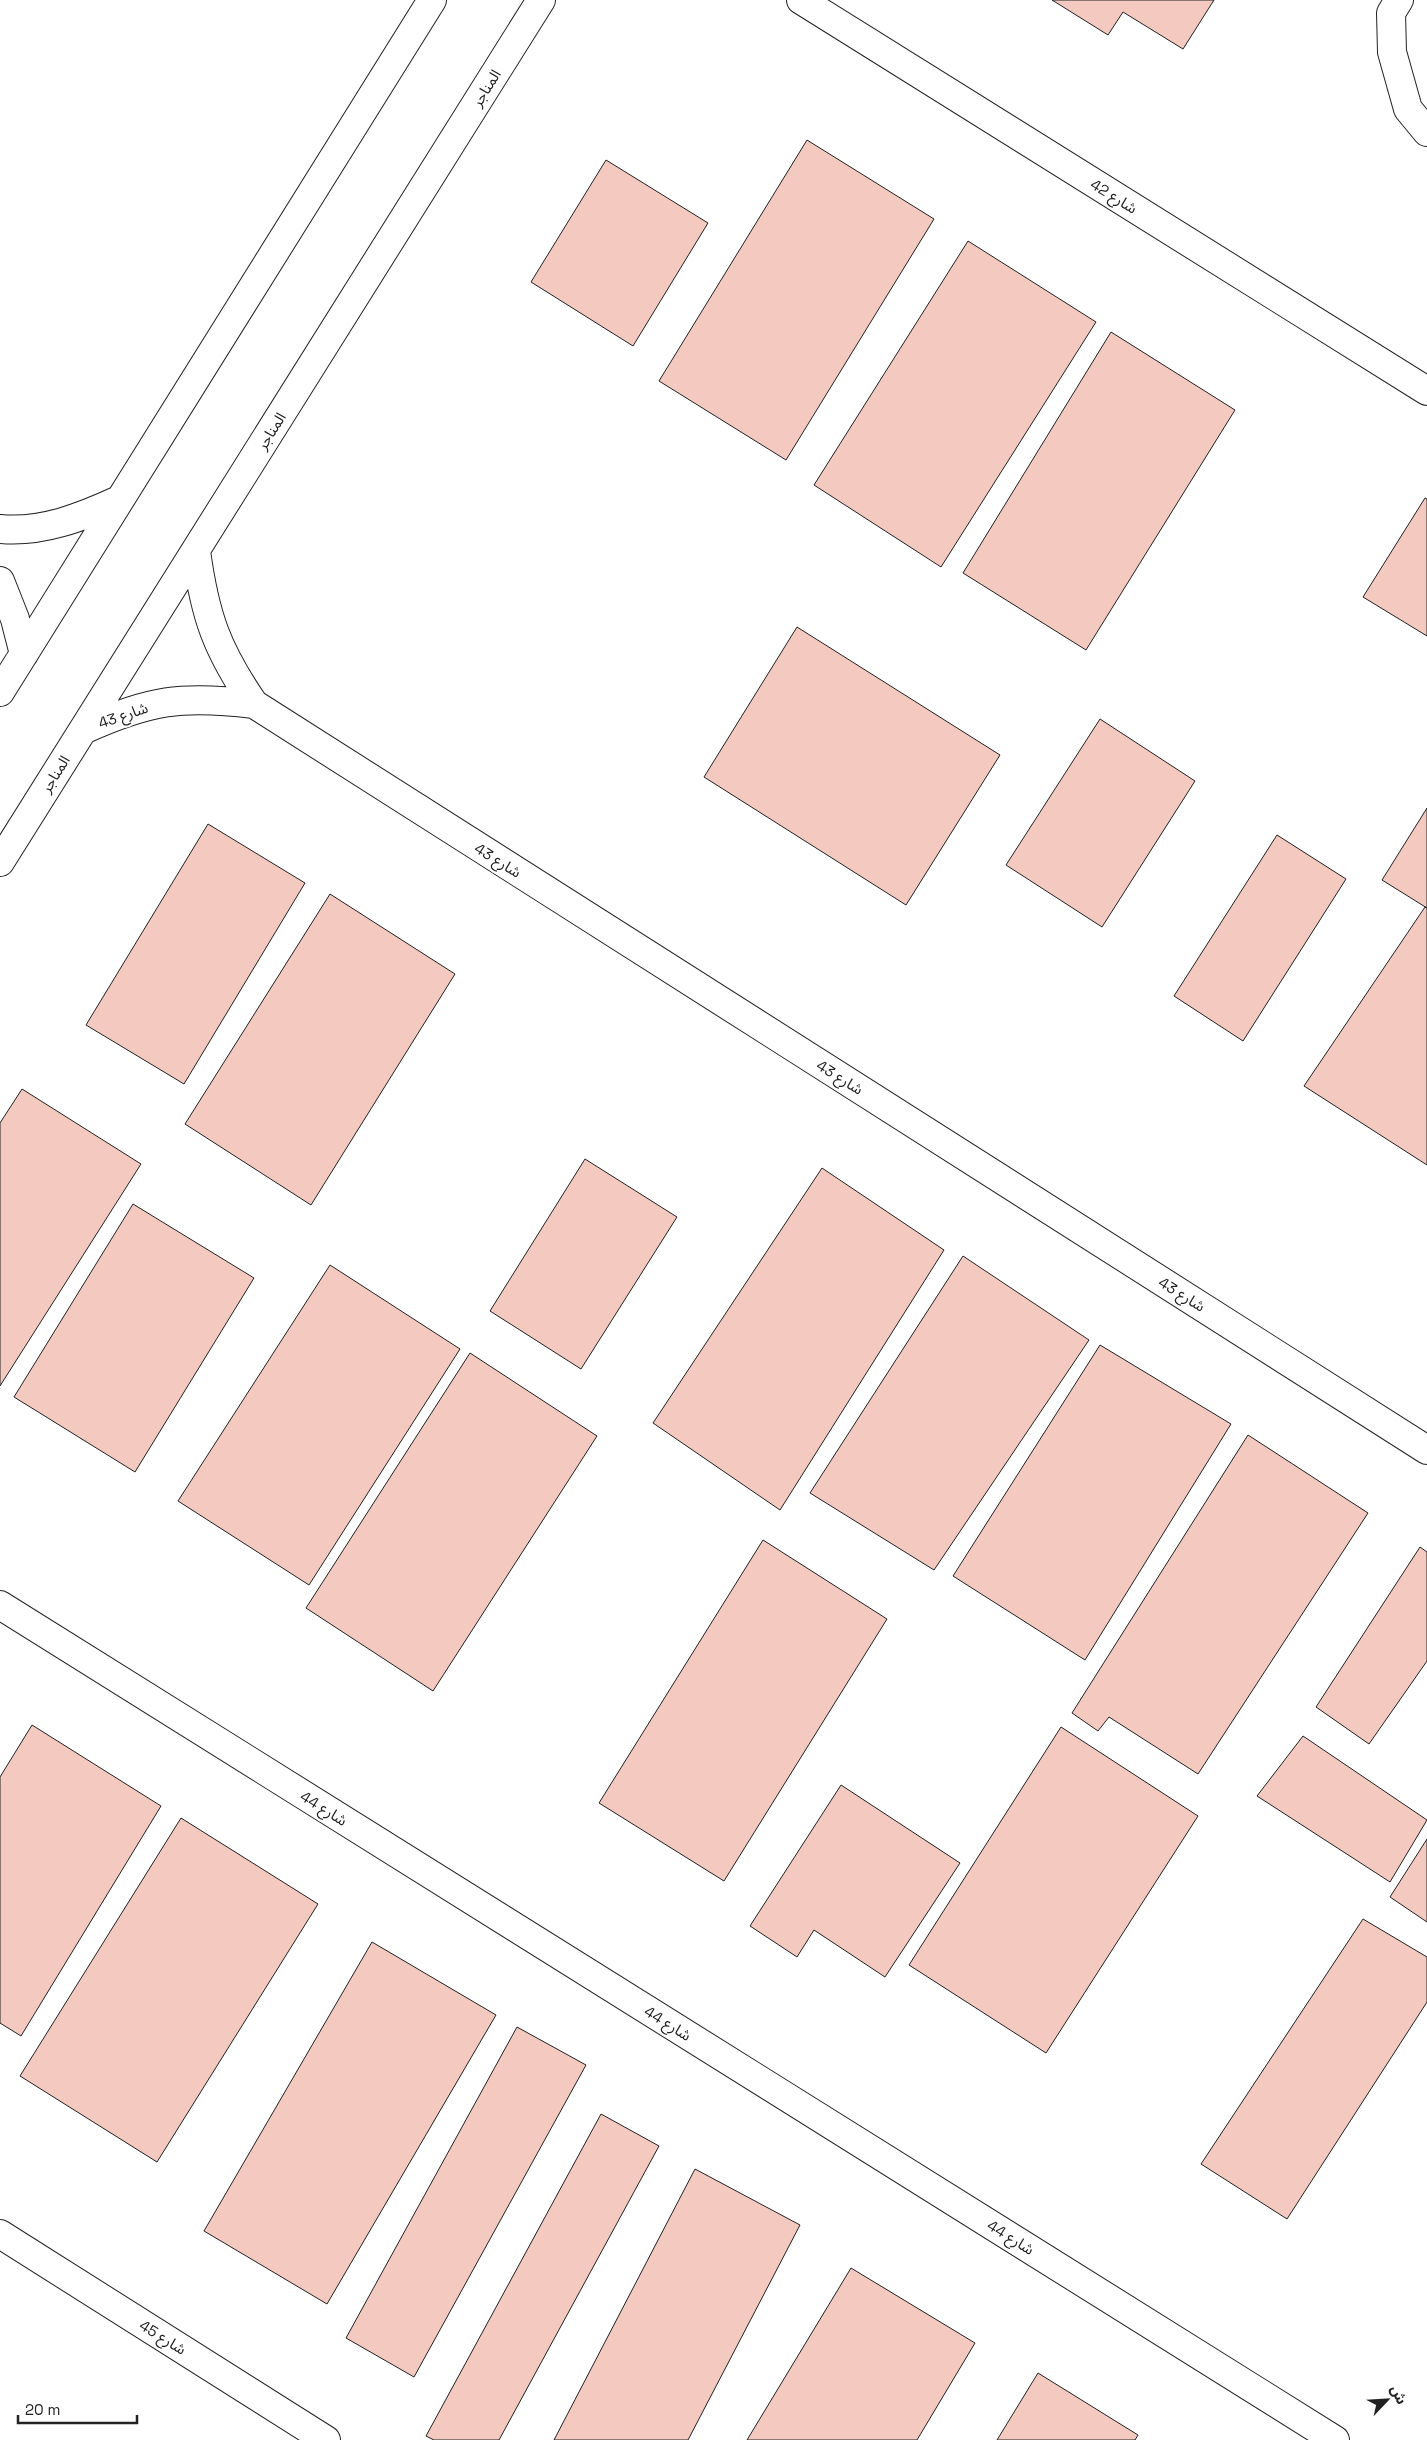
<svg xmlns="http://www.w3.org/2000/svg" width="1427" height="2440" font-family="'Space Grotesk','Noto Sans Arabic',sans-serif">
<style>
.building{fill:#f3c9c0;stroke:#222}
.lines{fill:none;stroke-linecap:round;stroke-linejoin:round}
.minor-casing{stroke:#222;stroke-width:30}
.minor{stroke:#fff;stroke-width:28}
.labels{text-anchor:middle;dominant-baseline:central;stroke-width:4;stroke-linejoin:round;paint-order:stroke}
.street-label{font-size:15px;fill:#222;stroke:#fff}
</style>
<rect width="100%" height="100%" fill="#fff"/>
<path class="building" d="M1052,0H1214L1183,49L1123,12L1108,35Z
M807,140L934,219L786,460L659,381Z
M606,160L708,223L633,346L531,282Z
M968,241L1096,322L941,567L814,485Z
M1111,332L1235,410L1086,650L963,573Z
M1425,498L1427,499V636L1363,597Z
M797,627L1000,755L906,905L704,777Z
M1100,719L1195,781L1102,927L1006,865Z
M1427,808V908L1382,880Z
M208,824L305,883L184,1084L86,1025Z
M1277,835L1346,879L1243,1041L1174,996Z
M330,894L455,974L311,1205L185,1124Z
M1425,907L1427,908V1165L1304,1086Z
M22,1089L141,1164L0,1386V1123Z
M585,1159L677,1217L581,1369L490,1311Z
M822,1168L944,1250L780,1510L653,1423Z
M133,1204L254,1278L135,1472L14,1397Z
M963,1256L1089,1340L934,1570L810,1493Z
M330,1265L460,1349L309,1585L178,1501Z
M1100,1345L1231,1424L1085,1660L953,1576Z
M470,1353L597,1436L433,1691L306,1608Z
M1248,1435L1368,1513L1198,1774L1109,1717L1098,1731L1072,1713Z
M763,1540L887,1619L724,1881L599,1803Z
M1420,1547L1427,1552V1661L1369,1744L1316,1707Z
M32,1725L161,1806L21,2036L0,2023V1777Z
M1061,1727L1198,1816L1046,2053L909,1965Z
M1303,1736L1427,1820L1390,1882L1257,1796Z
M841,1785L960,1863L885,1977L814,1930L797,1957L750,1926Z
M181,1818L318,1904L157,2162L20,2076Z
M1427,1839V1922L1390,1897Z
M1363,1919L1427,1957V2002L1287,2219L1201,2164Z
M372,1942L496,2015L327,2304L204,2231Z
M517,2027L586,2065L414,2377L346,2338Z
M601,2114L659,2146L499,2440H434L426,2436Z
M695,2169L800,2225L688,2440H554Z
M851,2268L975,2343L917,2440H747Z
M1038,2373L1138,2435L1135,2440H997Z"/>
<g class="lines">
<g class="minor-casing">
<path id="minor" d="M801,0L1427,391
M1399,0L1391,13L1392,52L1408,109L1427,132
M0,529C42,533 82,517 119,500
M196,551C205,617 217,650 254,704L1427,1450
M0,581L15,619L24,654
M0,692L432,0
M83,730C149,700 182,695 254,704
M0,862L541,0
M0,1605L1335,2440
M0,2234L326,2440"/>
</g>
<use href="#minor" class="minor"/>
</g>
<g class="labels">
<g class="street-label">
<text transform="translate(486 88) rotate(-58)">المناجر</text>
<text transform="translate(1114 196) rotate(32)">شارع 42</text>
<text transform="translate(271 431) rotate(-58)">المناجر</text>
<text transform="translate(123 715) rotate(-19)">شارع 43</text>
<text transform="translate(55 774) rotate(-58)">المناجر</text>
<text transform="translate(498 860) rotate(32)">شارع 43</text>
<text transform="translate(840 1077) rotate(32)">شارع 43</text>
<text transform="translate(1182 1294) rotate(32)">شارع 43</text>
<text transform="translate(324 1808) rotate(32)">شارع 44</text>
<text transform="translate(668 2023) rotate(32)">شارع 44</text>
<text transform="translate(1011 2237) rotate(32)">شارع 44</text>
<text transform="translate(163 2337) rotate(32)">شارع 45</text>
</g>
</g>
<g transform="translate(1387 2400) rotate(65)" stroke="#ffffff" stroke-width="4" paint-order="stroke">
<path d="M0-4L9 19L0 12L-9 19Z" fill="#222222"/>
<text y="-8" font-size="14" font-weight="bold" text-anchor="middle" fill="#222222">ش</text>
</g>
<path d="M18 2415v8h119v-8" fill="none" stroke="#222222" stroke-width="2.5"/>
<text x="25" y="2415" font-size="15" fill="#222222" stroke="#ffffff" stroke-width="4" paint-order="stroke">20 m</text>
</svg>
